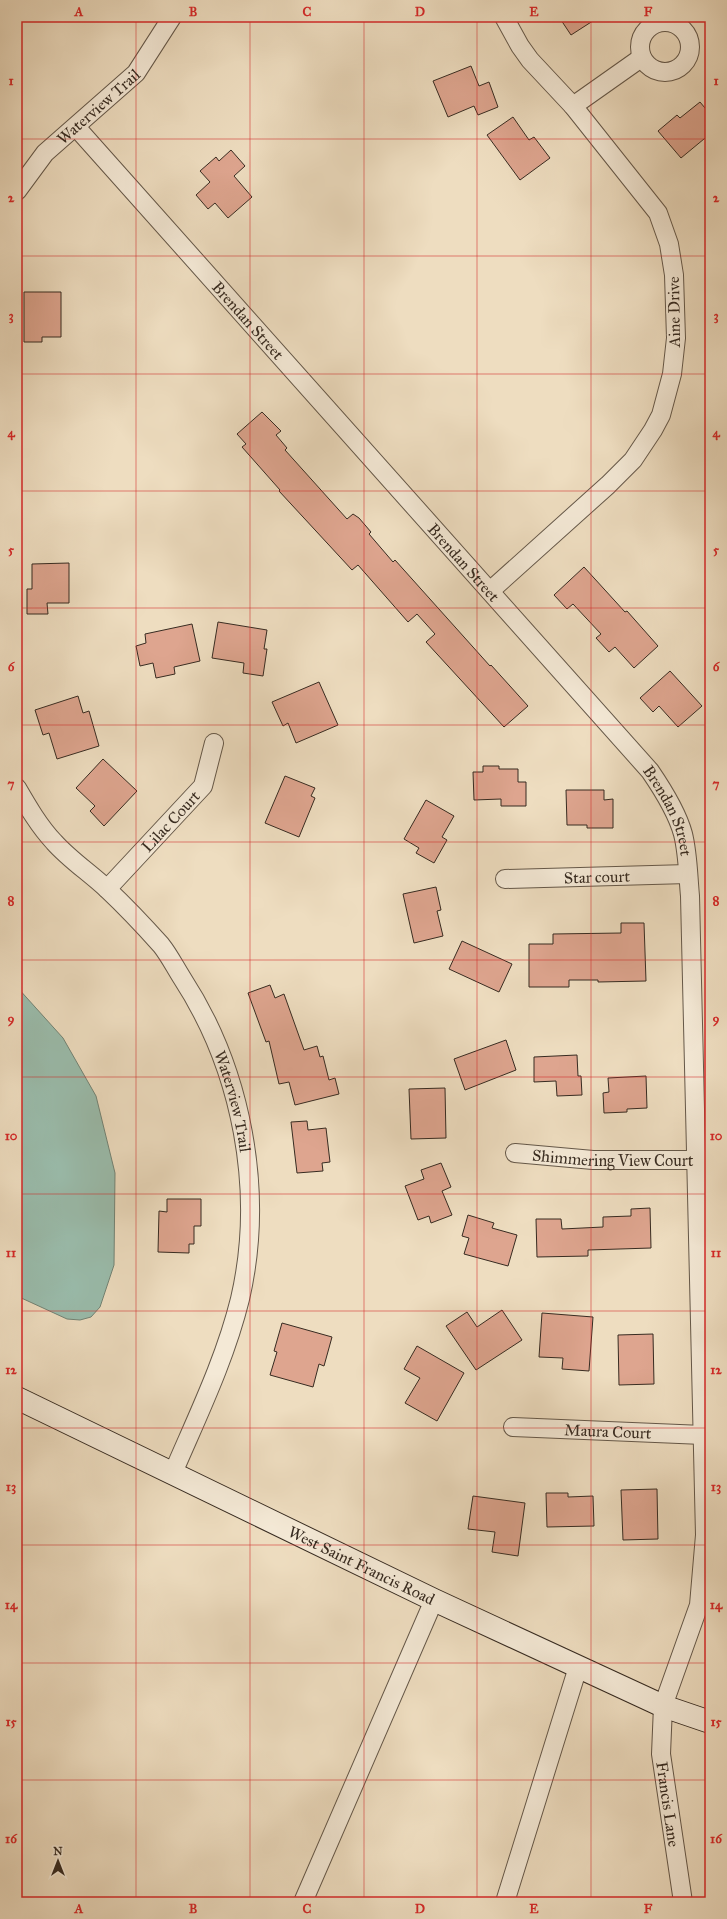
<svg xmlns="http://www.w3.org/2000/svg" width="727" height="1919" font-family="'IM FELL Great Primer',serif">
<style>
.water{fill:#9abdad;stroke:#728375}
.building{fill:#dea58f;stroke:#372b21}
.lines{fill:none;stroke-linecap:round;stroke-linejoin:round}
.street-casing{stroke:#655849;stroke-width:20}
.secondary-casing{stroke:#372b21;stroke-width:24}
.street{stroke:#f4e9d6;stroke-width:18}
.secondary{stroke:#f4e9d6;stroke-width:22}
.grid{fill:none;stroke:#d62828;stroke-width:1;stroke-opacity:0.55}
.labels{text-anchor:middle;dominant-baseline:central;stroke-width:3.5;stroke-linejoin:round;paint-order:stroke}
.street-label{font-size:16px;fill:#372b21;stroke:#f4e9d6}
.neatline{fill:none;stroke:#d62828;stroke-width:1.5}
.grid-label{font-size:13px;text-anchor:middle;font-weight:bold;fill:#d62828}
</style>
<rect width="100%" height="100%" fill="#eeddc0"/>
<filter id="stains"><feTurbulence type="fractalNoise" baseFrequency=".005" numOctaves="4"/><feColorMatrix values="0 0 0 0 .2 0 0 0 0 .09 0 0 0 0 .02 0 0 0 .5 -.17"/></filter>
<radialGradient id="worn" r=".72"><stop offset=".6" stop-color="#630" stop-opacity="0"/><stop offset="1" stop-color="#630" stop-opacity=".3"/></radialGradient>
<path class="water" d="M17,987L63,1038L96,1096L115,1173L114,1265L100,1307L91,1317L80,1320L67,1319L17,1296Z"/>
<path class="building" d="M559,17H599L571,35Z
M471,66L479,86L489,82L498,107L478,115L474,106L448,117L433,81Z
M700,102L710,114V134L681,158L658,131L677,115L680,118Z
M513,117L529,140L534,137L550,158L520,180L487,135Z
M231,150L245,166L234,176L252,197L228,218L215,203L208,209L196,195L210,182L200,171L216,157L219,161Z
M24,292H61V337H42V342H24Z
M262,412L281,431L276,435L287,448L285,450L347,519L353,514L359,518L371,532L369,534L393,562L395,560L490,666L491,665L528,706L504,727L426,642L435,634L417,614L408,622L358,565L352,570L279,491L280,490L242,447L246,444L237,434Z
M69,563V603H47L48,614H27V589H32V564Z
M584,567L625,612L627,611L658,646L634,668L615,647L609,652L596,638L601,634L573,604L567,609L554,595Z
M218,622L267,630L264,649H267L263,676L243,673L244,663L212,658Z
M192,624L200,661L174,667L175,674L156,678L153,663L140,666L136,646L146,643L145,634Z
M670,671L702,706L678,727L659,706L653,712L640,698Z
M319,682L338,725L296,743L288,723L283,726L272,702Z
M78,696L83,713L89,711L99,746L57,759L49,733L43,735L35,710Z
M103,759L137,791L104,826L90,811L95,806L76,788Z
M483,766H499V769H518V782H526V806H501V799L474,800L473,772H483Z
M285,776L315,788L311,796L315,798L299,837L265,823Z
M566,790H604V800L613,799V828H587V825H567Z
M426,800L454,816L442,837L447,840L434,863L416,853L419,848L404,839Z
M436,887L441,910L437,911L443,936L414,943L403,894Z
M621,923H644L646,981L598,982V980H569V987H529V944H553V934L621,933Z
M462,941L512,964L499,992L449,969Z
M270,985L275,998L284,994L304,1050L317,1046L320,1057L323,1056L329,1080L335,1078L339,1094L295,1105L289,1082L279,1084L269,1041L266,1042L248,993Z
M506,1040L516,1070L465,1090L454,1059Z
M577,1055L578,1076H581L582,1095L557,1096L556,1081L534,1082V1057Z
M646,1076L647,1108L627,1109V1112L604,1113L603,1093L609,1092L608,1078Z
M445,1088L446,1138L411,1139L409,1089Z
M307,1121L308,1130L326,1128L330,1162L322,1163L323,1171L297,1173L291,1122Z
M441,1163L451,1187L442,1191L452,1215L431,1223L429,1216L418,1220L405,1186L424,1179L421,1170Z
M167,1199H201V1226H194V1244H189V1253L158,1252L159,1211L167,1212Z
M650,1208L651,1248L588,1250V1256L537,1257L536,1219H561L562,1229L603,1227V1217L631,1216V1209Z
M468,1215L494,1223L492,1228L517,1235L508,1266L464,1254L469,1238L462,1236Z
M502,1310L522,1340L476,1370L446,1326L467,1312L477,1327Z
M542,1313L593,1317L589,1371L562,1369L563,1358L539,1357Z
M282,1323L332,1337L324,1366L319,1364L313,1387L270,1375L277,1352L274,1351Z
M653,1334L654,1384L619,1385L618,1335Z
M417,1346L464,1373L437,1421L405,1403L420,1378L404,1369Z
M657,1489L658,1539L623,1540L621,1490Z
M546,1493H568V1497L593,1496L594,1526L547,1527Z
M473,1496L525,1503L518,1556L492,1552L495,1532L468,1529Z"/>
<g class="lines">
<g class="street-casing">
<g id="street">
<circle cx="665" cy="47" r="25"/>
<path d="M573,106L641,58"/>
<path id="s1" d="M76,127L650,771C663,790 677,812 683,834C688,854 688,875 690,896L705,1535L699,1605L663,1706L661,1754L683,1902"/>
<path id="s2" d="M17,191L45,153L136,73L172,17"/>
<path d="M490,591L608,485L633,460L653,430L661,415L672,374L676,338L674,275L669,244L658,213L573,106L530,60L520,46L504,17"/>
<path id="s3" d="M17,788C28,807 39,826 54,842C70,860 90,873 107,889C125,906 144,926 161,945C169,955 175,967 182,978C242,1070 265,1191 240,1299C225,1360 197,1417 173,1473"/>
<path id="s4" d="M505,879L688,874"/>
<path id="s5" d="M107,889L203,786L214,743"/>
<path id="s6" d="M515,1153L593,1160H710"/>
<path id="s7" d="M513,1427L703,1435"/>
<path d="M303,1902L434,1600"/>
<path d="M505,1902L578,1667"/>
</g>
</g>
<g class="secondary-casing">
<g id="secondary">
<path id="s8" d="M17,1398L434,1600L663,1706L710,1722"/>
</g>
</g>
<use href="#street" class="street"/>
<use href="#secondary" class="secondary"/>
</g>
<path class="grid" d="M136,17V1902M250,17V1902M364,17V1902M477,17V1902M591,17V1902M17,139H710M17,256H710M17,374H710M17,491H710M17,608H710M17,725H710M17,842H710M17,960H710M17,1077H710M17,1194H710M17,1311H710M17,1428H710M17,1545H710M17,1663H710M17,1780H710"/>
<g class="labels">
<g class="street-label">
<text stroke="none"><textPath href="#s2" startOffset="118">Waterview Trail</textPath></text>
<text transform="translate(674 312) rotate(-91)">Aine Drive</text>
<text stroke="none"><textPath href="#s1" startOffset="259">Brendan Street</textPath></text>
<text stroke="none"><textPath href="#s1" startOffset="583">Brendan Street</textPath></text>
<text stroke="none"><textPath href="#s1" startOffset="907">Brendan Street</textPath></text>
<text stroke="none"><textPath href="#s5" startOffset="93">Lilac Court</textPath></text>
<text stroke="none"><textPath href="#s4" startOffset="92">Star court</textPath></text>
<text stroke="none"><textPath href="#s3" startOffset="388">Waterview Trail</textPath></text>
<text stroke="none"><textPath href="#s6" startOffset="98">Shimmering View Court</textPath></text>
<text stroke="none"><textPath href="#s7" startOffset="95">Maura Court</textPath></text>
<text stroke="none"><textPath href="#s8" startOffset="383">West Saint Francis Road</textPath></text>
<text stroke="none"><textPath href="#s1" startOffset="1912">Francis Lane</textPath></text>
</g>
</g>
<rect width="727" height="1919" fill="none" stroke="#eeddc0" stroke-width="44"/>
<g transform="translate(58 1861)" stroke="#f4e9d6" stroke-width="3" paint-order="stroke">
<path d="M0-3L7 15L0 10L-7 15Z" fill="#372b21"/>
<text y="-6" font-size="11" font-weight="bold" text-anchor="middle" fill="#372b21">N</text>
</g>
<rect x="22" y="22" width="683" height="1875" class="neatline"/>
<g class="grid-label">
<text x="79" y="16">A</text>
<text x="193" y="16">B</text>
<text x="307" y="16">C</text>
<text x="420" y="16">D</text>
<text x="534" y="16">E</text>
<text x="648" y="16">F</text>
<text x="11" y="85">1</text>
<text x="716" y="85">1</text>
<text x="11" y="202">2</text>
<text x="716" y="202">2</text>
<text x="11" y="320">3</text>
<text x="716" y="320">3</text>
<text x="11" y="437">4</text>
<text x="716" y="437">4</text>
<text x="11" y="554">5</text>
<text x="716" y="554">5</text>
<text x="11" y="671">6</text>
<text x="716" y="671">6</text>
<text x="11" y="788">7</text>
<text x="716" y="788">7</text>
<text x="11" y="905">8</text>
<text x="716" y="905">8</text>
<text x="11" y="1023">9</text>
<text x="716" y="1023">9</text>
<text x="11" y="1140">10</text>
<text x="716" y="1140">10</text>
<text x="11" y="1257">11</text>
<text x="716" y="1257">11</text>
<text x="11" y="1374">12</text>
<text x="716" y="1374">12</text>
<text x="11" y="1491">13</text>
<text x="716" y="1491">13</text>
<text x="11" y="1609">14</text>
<text x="716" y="1609">14</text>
<text x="11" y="1726">15</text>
<text x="716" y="1726">15</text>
<text x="11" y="1843">16</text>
<text x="716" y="1843">16</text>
<text x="79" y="1913">A</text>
<text x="193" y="1913">B</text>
<text x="307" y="1913">C</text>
<text x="420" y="1913">D</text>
<text x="534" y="1913">E</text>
<text x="648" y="1913">F</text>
</g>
<rect width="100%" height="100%" filter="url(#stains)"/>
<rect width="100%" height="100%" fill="url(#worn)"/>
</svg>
